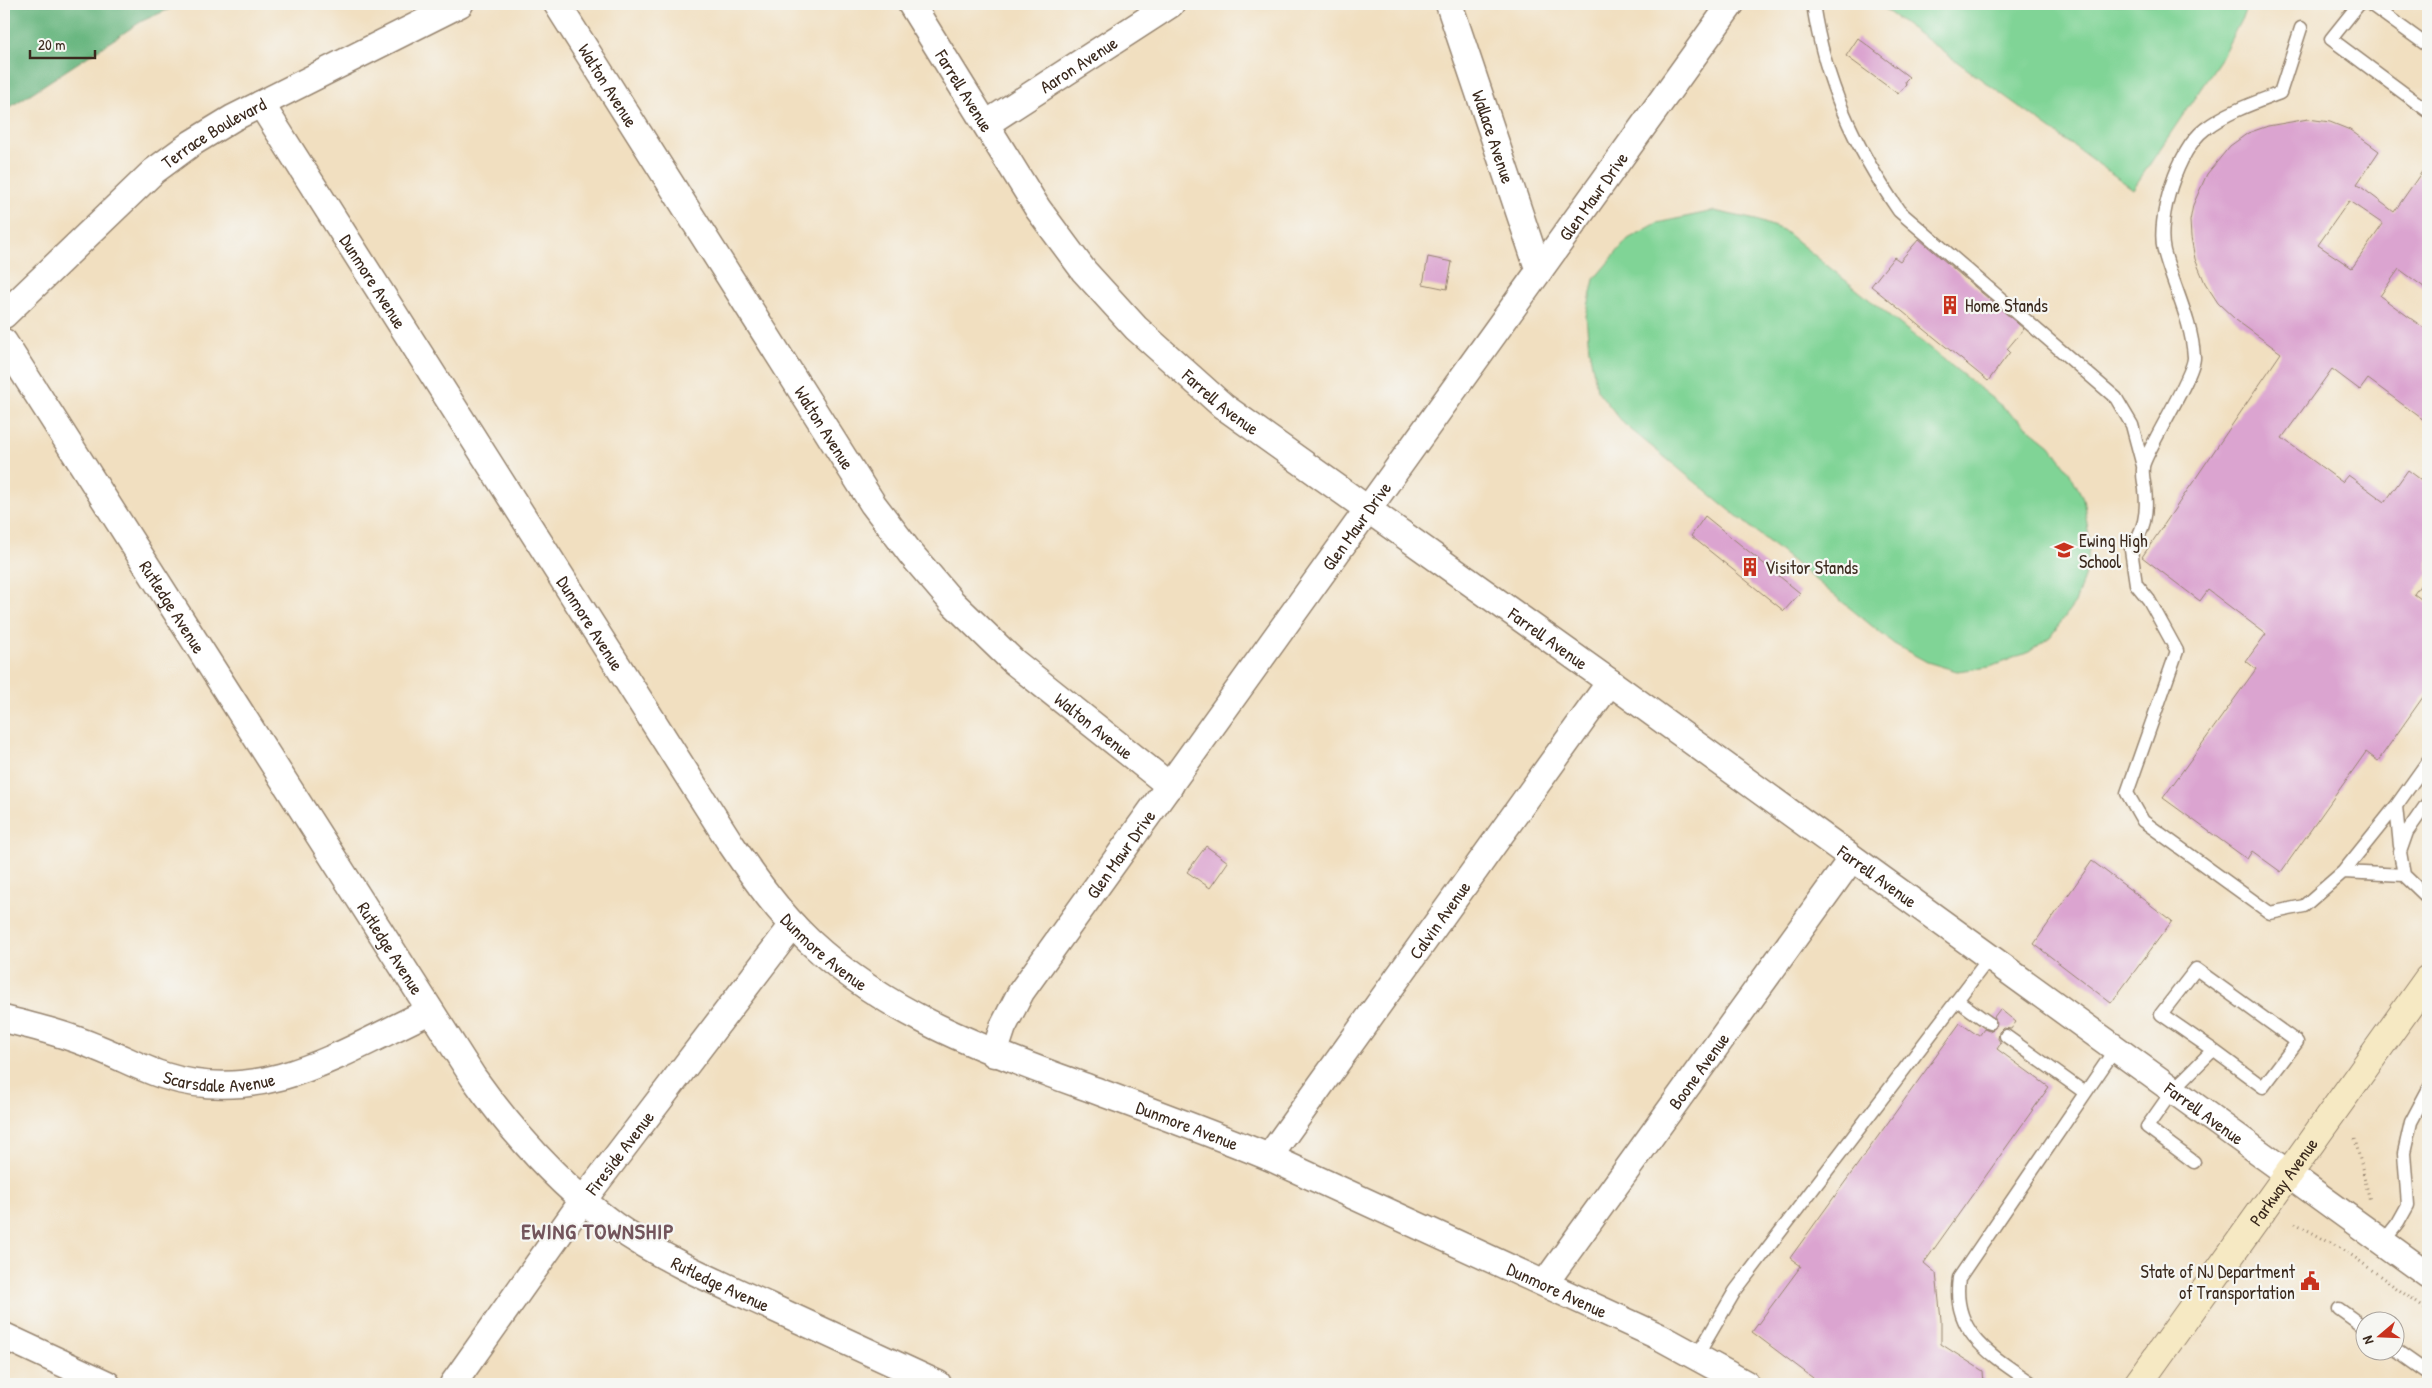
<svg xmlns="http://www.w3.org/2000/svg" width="2432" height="1388" font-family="'Patrick Hand',sans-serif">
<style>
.green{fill:#80d496;stroke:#5e7f5a}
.forest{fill:#68b67f;stroke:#52704e}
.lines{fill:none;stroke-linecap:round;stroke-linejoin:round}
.stream{stroke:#54c2c9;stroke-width:6}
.building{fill:#dba4d0;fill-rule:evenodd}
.service-casing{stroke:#96846f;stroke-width:15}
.minor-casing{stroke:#96846f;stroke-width:29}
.secondary-casing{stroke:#96846f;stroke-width:30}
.path{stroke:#96846f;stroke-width:3;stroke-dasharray:1 4;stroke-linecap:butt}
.service{stroke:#fff;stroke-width:12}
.minor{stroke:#fff;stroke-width:26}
.secondary{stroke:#f6e9c3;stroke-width:28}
.labels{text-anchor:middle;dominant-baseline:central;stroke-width:4.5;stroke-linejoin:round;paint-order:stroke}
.street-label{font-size:18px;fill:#3b2a1e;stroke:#f6f6f2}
.poi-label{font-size:18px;fill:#3b2a1e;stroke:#f6f6f2;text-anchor:start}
.district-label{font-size:22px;font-weight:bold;letter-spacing:1px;fill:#73555c;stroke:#f6f6f2}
</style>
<rect width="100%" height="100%" fill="#f6f6f2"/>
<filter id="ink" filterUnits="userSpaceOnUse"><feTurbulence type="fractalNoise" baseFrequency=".02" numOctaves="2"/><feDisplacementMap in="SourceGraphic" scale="10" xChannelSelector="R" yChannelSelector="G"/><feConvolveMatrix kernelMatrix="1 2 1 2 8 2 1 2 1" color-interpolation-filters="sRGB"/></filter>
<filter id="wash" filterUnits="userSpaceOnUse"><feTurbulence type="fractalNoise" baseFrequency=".0096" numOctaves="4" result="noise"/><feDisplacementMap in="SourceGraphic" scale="20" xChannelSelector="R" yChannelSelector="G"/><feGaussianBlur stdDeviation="1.12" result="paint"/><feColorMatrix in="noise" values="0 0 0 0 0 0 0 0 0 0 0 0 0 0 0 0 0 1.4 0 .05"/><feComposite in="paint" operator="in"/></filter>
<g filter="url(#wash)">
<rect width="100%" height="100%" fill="#f1dfc0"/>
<path class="green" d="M1881,4H2247L2243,16L2220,60L2133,189L1880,6Z
M1714,211L1756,220L1783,230L2050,445L2069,471L2083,498L2090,543L2085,574L2075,603L2050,637L2029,652L1990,667L1957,671L1927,662L1894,644L1624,424L1597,390L1589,349L1586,316L1594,279L1628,239L1657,223Z"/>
<path class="forest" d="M4,4H181L142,21L4,111Z"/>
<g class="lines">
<path class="stream" d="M4,7L10,4"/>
</g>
<g id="blocks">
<path class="building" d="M1858,38L1909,77L1905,81L1906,85L1898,94L1846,56Z
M2308,119L2330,122L2350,130L2379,151L2357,184L2394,212L2428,163V290L2399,269L2380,296L2428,331V423L2368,379L2360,390L2332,369L2282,438L2342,482L2348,475L2385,502L2408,470L2428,485V574L2414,594L2428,604V690L2378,761L2366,752L2281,872L2252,851L2247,859L2163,798L2256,669L2246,661L2266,634L2208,590L2200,601L2142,557L2281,353L2236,320L2218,303L2205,283L2195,259L2191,237L2190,221L2193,205L2207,174L2230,146L2248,133L2268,126ZM2349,201L2383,224L2352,268L2318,245Z
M1919,239L2024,329L2007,349L2010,352L1988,381L1871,286L1894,257L1900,261Z
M1428,257L1452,262L1447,289L1423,284Z
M1705,516L1800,593L1784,611L1691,536Z
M1206,846L1228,862L1210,888L1187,872Z
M2092,861L2172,921L2111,1003L2034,944Z
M2000,1009L2016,1022L2011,1029L2003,1028L1999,1032L1998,1039L2001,1043L1997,1049L2049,1087L1924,1263L1936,1273L1941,1320V1344L1983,1371L1984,1384H1821L1752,1332L1801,1266L1790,1258L1960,1023L1979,1036L1984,1029L1989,1031L1995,1028L1997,1023L1994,1017Z"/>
</g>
</g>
<g filter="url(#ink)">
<use href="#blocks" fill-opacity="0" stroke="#96846f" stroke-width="1"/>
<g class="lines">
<g class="service-casing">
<path id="service" d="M1813,4C1825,83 1854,146 1899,211L2116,398L2132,425L2143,466
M2359,4L2331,39L2428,111
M2370,4L2428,46
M2301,28L2280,93C2254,103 2227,112 2205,129C2178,149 2156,219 2164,251C2173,286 2192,321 2194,357C2195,373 2152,441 2144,463C2141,470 2144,482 2145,489C2148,516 2144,528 2131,550L2136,584L2149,600L2177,651L2127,793L2143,821L2270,913L2304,906L2343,872
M2428,802L2407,832L2400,852L2404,875L2428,898
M2396,806L2400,846
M2404,875L2343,872L2396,806L2428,761
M1957,1000L1989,1023
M2006,1036L2084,1092
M2194,1162L2147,1127L2173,1090L2213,1050L2161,1014L2196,969L2297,1042L2263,1087L2213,1050
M2383,1242L2398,1223L2408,1205L2404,1153L2411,1122L2428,1090
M2339,1309L2364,1327
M2394,1349L2428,1373
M1697,1356L1735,1291L1990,957
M2033,1384C1993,1356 1951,1334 1959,1278L2116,1048"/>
</g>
<g class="minor-casing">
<g id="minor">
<path id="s1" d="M557,4L873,504L911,554L952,602L1013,661L1170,786"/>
<path id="s2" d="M911,4L1038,209L1084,271L1136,328L1223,406L1610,682L2428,1275"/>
<path id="s3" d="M1449,4L1539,271"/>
<path id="s4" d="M261,104L731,844C755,879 778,912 809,941C886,1013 981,1049 1078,1084C1142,1108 1206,1131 1269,1157L1660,1337L1746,1384"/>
<path id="s5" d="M986,124L1171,4"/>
<path id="s6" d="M4,315L154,171L192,143L233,118L460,4"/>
<path id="s7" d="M4,342L473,1077C513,1133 558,1184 614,1225C662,1259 716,1282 769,1306C825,1332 881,1358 938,1384"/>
<path id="s8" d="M4,1019C36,1027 68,1035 98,1048C121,1057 142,1069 165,1076C263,1107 344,1051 430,1011"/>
<path id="s9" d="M994,1054L1003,1027L1021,992L1731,4"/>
<path id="s10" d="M1269,1157L1610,682"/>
<path id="s11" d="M1545,1283L1852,858"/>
<path d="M4,1336L107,1384"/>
<path id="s12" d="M453,1384L584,1199L793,925"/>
</g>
</g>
<g class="secondary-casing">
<g id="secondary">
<path id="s13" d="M2138,1384L2428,979"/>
</g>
</g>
<path class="path" d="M2355,1139L2370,1201
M2295,1223L2350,1254L2428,1311"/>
<use href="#service" class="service"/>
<use href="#minor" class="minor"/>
<use href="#secondary" class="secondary"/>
</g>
</g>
<defs>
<g id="building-bare" transform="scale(1.5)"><path d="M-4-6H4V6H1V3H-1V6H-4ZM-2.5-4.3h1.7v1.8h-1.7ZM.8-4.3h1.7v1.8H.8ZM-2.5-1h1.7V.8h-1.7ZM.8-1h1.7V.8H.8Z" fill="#c8321e" stroke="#f6f6f2" stroke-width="2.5" paint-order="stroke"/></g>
<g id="school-bare" transform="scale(1.5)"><path d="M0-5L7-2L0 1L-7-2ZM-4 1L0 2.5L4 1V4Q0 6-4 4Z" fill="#c8321e" stroke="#f6f6f2" stroke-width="2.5" paint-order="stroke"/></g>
<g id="civic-bare" transform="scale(1.5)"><path d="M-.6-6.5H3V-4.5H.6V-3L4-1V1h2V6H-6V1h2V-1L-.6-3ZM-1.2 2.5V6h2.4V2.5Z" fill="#c8321e" stroke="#f6f6f2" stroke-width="2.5" paint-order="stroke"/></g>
</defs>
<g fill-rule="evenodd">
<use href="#building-bare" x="1950" y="305"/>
<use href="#school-bare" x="2064" y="550"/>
<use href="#building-bare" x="1750" y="567"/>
<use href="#civic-bare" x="2310" y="1281"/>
</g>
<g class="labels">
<g class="street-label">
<text stroke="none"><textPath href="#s5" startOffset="110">Aaron Avenue</textPath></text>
<text stroke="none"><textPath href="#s1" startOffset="96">Walton Avenue</textPath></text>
<text stroke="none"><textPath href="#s2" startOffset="102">Farrell Avenue</textPath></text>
<text stroke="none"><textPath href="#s6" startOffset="279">Terrace Boulevard</textPath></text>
<text stroke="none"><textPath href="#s3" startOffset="140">Wallace Avenue</textPath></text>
<text stroke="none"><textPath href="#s9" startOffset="1048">Glen Mawr Drive</textPath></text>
<text stroke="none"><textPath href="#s4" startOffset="210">Dunmore Avenue</textPath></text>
<text stroke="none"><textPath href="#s2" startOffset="508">Farrell Avenue</textPath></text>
<text stroke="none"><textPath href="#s1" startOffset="501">Walton Avenue</textPath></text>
<text stroke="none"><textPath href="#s9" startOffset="642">Glen Mawr Drive</textPath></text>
<text stroke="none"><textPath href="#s7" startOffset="314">Rutledge Avenue</textPath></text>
<text stroke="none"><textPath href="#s4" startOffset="615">Dunmore Avenue</textPath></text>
<text stroke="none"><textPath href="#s2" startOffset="912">Farrell Avenue</textPath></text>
<text stroke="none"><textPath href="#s1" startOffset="906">Walton Avenue</textPath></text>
<text stroke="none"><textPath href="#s9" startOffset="238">Glen Mawr Drive</textPath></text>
<text stroke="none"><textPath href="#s2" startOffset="1318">Farrell Avenue</textPath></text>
<text stroke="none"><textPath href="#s10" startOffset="292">Calvin Avenue</textPath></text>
<text stroke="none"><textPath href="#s7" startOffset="719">Rutledge Avenue</textPath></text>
<text stroke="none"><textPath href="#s4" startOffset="1020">Dunmore Avenue</textPath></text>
<text stroke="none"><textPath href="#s11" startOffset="262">Boone Avenue</textPath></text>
<text stroke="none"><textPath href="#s8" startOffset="226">Scarsdale Avenue</textPath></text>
<text stroke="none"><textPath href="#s2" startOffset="1722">Farrell Avenue</textPath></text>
<text stroke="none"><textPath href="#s4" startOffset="1425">Dunmore Avenue</textPath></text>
<text stroke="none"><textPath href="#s12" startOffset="285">Fireside Avenue</textPath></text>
<text stroke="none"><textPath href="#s13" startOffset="249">Parkway Avenue</textPath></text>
<text stroke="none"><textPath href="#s7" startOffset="1199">Rutledge Avenue</textPath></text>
<text stroke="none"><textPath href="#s4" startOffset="1830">Dunmore Avenue</textPath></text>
</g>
<g class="poi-label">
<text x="1965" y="305">Home Stands</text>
<text x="2079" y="540">Ewing High<tspan x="2079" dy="21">School</tspan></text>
<text x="1765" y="567">Visitor Stands</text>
<text x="2295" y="1271" text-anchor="end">State of NJ Department<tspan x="2295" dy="21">of Transportation</tspan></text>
</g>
<g class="district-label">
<text x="598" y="1231">EWING TOWNSHIP</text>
</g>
</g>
<rect width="2432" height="1388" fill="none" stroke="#f6f6f2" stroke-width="20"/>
<g transform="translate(2380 1336) rotate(251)"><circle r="24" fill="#f6f6f2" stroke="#aba49d"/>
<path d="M0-4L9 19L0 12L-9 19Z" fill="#c8321e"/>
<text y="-8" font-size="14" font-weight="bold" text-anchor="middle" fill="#3b2a1e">N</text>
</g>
<path d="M30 50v8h65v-8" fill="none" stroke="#3b2a1e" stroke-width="2.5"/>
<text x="38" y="50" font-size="15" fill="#3b2a1e" stroke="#f6f6f2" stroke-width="4" paint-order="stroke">20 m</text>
</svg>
